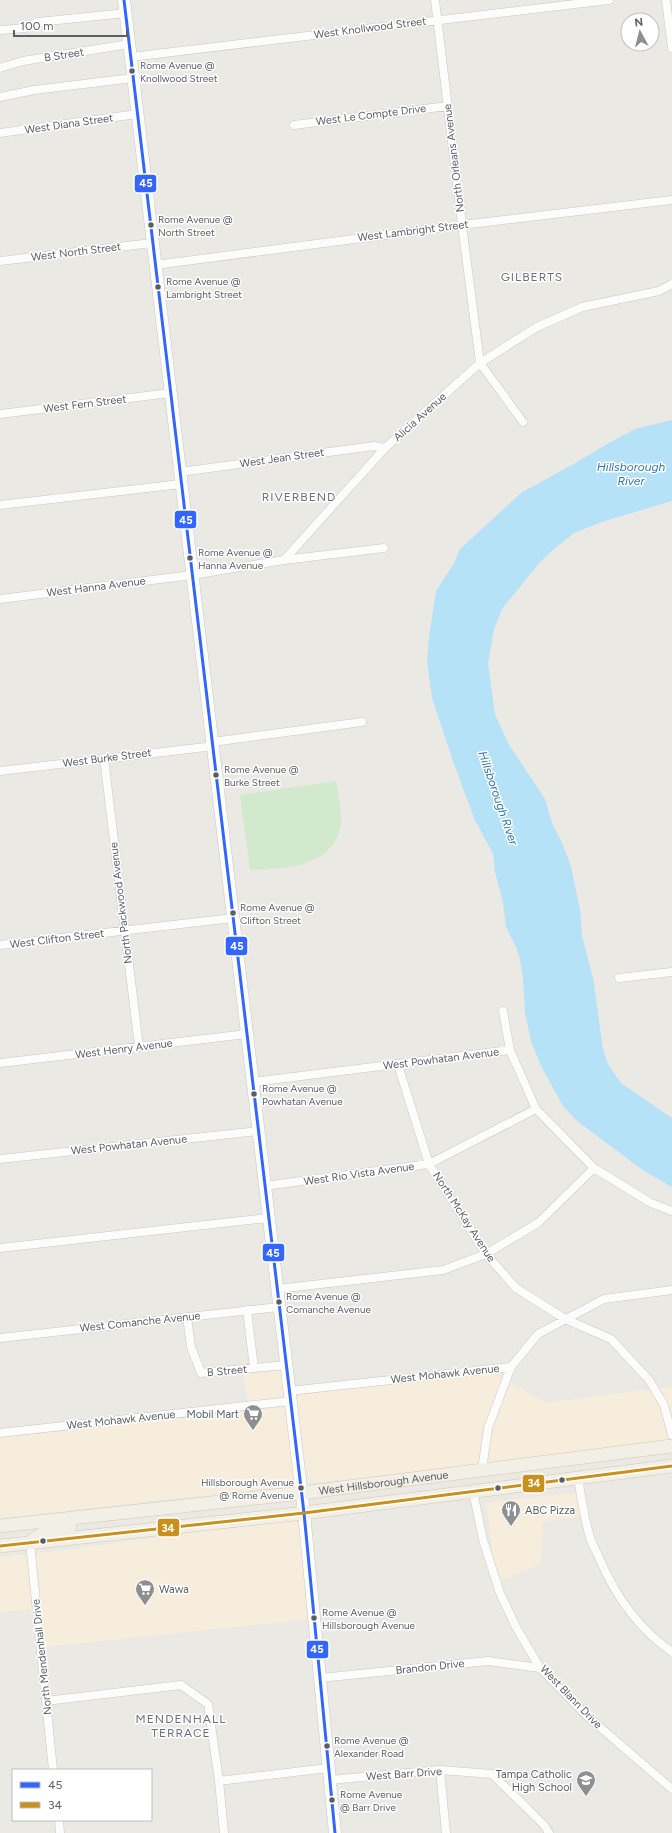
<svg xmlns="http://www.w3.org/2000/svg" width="672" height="1833" font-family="Figtree,sans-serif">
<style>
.commercial{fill:#f6eddc}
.green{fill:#d3e9cd}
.water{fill:#b6e2f7}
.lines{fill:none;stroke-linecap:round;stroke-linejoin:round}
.street-casing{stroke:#c7c8c7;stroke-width:9}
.secondary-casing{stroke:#c8c8c8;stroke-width:13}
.primary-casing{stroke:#d6c7af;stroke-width:14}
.street{stroke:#fcfcfb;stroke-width:8}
.secondary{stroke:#fcfcfb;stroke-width:12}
.primary{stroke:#f2efe7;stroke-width:13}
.bus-1-casing{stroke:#fff;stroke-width:6}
.bus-2-casing{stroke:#fff;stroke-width:6}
.bus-1{stroke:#36f;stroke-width:3}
.bus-2{stroke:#c8911e;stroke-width:3}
.bus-dot{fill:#5a5f64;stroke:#fff;stroke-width:1.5}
.labels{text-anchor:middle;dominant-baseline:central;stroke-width:3;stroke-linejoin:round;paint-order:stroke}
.bus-label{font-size:10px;fill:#5a5f64;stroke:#fff;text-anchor:start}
.street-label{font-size:11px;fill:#5a5f64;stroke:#fff}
.poi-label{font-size:11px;fill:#5a5f64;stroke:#fff;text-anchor:end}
.neighbourhood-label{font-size:12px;letter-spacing:1px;fill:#6a7176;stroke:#fff}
.water-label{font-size:12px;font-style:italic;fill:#2f77a8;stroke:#fff}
.line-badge{stroke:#fff;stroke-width:1.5}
.badge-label{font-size:11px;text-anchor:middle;font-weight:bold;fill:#fff}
</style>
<rect width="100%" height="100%" fill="#ebe9e4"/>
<path class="commercial" d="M283,1370L286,1397L248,1402L243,1374Z
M493,1373L502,1378L484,1427L478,1465L304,1484L294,1395Z
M509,1382L547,1403L650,1389L661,1407L669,1440L486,1464L492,1429Z
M672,1387V1419L668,1404L659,1388Z
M287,1406L296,1485L0,1518V1438Z
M577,1493L581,1516L543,1522L541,1564L500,1581L494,1563L486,1502Z
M299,1518L310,1619L44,1647L35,1554Z
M27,1554L33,1609L0,1612V1557Z"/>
<path class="green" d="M336,781C338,793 342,813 341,824C335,867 285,869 250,870L240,795Z"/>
<path class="water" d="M672,420V501L602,522L574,533L554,549L540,562L502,609L494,629L488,664L495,714L508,743L545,799L552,823L563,845L571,867L580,909L582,936L593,978L603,1049L608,1064L621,1083L672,1118V1187L644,1171L577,1121L563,1106L541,1066L531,1041L525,1013L523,978L520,959L516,947L506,927L503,902L495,872L493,854L474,818L454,764L432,698L427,661L429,637L436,591L454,563L460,549L521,493L577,462L609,443L635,429Z"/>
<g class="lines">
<g class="street-casing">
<path id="street" d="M435,0L462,225L480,363L523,422
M666,0L672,48
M0,30L25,28L38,22L126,13
M131,57L609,0
M0,68L23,61L129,44
M0,97L34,90L133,78
M294,125L448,106
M0,133L137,114
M0,261L152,243
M155,265L462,225L672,200
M0,414L170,393
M180,472L374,446L385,448
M0,505L181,484
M284,560L384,548
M0,599L192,575L284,560L385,448L480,363L537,327L582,307L659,291L672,284
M104,758L139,1047
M0,771L206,747L212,742L362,722
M0,945L233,918
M619,978L672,972
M503,1011L510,1050L536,1109L594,1168L651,1203L672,1211
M0,1063L247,1034
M398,1065L429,1164L486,1254L516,1288L565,1319L611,1339L649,1380L664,1405L672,1435
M253,1082L510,1050
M0,1159L258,1131
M264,1186L429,1164L536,1109
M0,1248L268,1218
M277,1289L443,1270L486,1254L538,1223L594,1168
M247,1310L254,1368
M187,1317L191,1347L201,1373L286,1365
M0,1338L279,1307
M289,1391L511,1367L538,1334L604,1299L672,1290
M0,1433L291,1401
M482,1470L488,1428L511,1367
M578,1477C581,1497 584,1518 590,1537C592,1545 597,1552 600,1560C616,1597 639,1629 672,1652
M473,1491L483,1540L500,1593L516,1627L540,1668L587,1716L672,1789
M30,1543L53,1770
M320,1678L488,1661L540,1668
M46,1701L181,1685L208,1704L219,1781L224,1833
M440,1770L446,1833
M330,1780L440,1770L492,1774L544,1825L549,1833
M219,1781L328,1768
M59,1820L60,1833"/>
</g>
<g class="secondary-casing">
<path id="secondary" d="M124,0L304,1513L335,1833"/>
</g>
<g class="primary-casing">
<g id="primary">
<path id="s1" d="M0,1526L301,1493L672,1446"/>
<path d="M30,1543C42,1531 53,1529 70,1527"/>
<path d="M0,1546L304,1513L672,1466"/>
</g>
</g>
<use href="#street" class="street"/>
<use href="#secondary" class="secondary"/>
<use href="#primary" class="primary"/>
<g class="bus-1-casing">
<path id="bus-1" d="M124,0L304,1513L335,1833"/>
</g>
<g class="bus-2-casing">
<path id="bus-2" d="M0,1546L304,1513L672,1466"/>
</g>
<use href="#bus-1" class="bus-1"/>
<use href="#bus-2" class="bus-2"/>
</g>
<defs>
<g id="supermarket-pin" transform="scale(1)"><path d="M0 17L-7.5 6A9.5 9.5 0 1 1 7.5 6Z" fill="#8d8f91" stroke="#fff"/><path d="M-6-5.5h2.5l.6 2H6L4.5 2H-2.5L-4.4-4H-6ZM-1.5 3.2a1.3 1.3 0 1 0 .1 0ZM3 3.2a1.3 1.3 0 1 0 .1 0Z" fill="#fff"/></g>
<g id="restaurant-pin" transform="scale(1)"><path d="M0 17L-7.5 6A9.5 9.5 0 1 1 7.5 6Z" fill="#8d8f91" stroke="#fff"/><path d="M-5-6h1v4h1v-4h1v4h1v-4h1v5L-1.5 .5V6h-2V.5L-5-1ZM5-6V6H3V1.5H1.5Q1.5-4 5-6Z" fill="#fff"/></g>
<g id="school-pin" transform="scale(1)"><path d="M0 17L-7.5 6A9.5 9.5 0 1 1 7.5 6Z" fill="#8d8f91" stroke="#fff"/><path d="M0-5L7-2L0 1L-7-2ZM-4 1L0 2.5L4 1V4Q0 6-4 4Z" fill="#fff"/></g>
</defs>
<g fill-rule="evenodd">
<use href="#supermarket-pin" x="253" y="1414"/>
<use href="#restaurant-pin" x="511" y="1510"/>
<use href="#supermarket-pin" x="145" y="1589"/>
<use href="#school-pin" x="586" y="1780"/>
</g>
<g class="bus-dot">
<circle cx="132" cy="71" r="3.5"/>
<circle cx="151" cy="225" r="3.5"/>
<circle cx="158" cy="287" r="3.5"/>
<circle cx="190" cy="558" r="3.5"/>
<circle cx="216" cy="775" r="3.5"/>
<circle cx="233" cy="913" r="3.5"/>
<circle cx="254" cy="1094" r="3.5"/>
<circle cx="279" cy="1302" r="3.5"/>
<circle cx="562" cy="1480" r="3.5"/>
<circle cx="301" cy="1488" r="3.5"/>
<circle cx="498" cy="1488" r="3.5"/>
<circle cx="43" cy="1541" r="3.5"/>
<circle cx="314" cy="1618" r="3.5"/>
<circle cx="327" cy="1746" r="3.5"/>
<circle cx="332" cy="1800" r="3.5"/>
</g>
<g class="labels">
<g class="bus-label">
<text x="140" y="65">Rome Avenue @<tspan x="140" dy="13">Knollwood Street</tspan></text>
<text x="158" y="219">Rome Avenue @<tspan x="158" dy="13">North Street</tspan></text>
<text x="166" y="281">Rome Avenue @<tspan x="166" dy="13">Lambright Street</tspan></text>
<text x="198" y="552">Rome Avenue @<tspan x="198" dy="13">Hanna Avenue</tspan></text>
<text x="224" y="769">Rome Avenue @<tspan x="224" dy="13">Burke Street</tspan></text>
<text x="240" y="907">Rome Avenue @<tspan x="240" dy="13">Clifton Street</tspan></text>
<text x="262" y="1088">Rome Avenue @<tspan x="262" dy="13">Powhatan Avenue</tspan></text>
<text x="286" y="1296">Rome Avenue @<tspan x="286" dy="13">Comanche Avenue</tspan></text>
<text x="294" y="1482" text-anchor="end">Hillsborough Avenue<tspan x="294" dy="13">@ Rome Avenue</tspan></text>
<text x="322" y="1612">Rome Avenue @<tspan x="322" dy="13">Hillsborough Avenue</tspan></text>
<text x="334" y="1740">Rome Avenue @<tspan x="334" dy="13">Alexander Road</tspan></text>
<text x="340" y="1794">Rome Avenue<tspan x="340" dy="13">@ Barr Drive</tspan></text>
</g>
<g class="street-label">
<text transform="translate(370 28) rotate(-7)">West Knollwood Street</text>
<text transform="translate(64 55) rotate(-9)">B Street</text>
<text transform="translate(371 115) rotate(-7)">West Le Compte Drive</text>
<text transform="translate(69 124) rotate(-8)">West Diana Street</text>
<text transform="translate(454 158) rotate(-97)">North Orleans Avenue</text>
<text transform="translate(413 231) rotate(-7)">West Lambright Street</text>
<text transform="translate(76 252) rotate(-7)">West North Street</text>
<text transform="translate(85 404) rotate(-7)">West Fern Street</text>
<text transform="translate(420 417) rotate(-42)">Alicia Avenue</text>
<text transform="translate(282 458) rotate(-8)">West Jean Street</text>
<text transform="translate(96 587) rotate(-7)">West Hanna Avenue</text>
<text transform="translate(107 758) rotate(-7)">West Burke Street</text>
<text transform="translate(121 903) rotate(-97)">North Packwood Avenue</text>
<text transform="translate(57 939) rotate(-7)">West Clifton Street</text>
<text transform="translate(124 1049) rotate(-7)">West Henry Avenue</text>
<text transform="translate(441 1059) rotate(-7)">West Powhatan Avenue</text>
<text transform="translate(129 1145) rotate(-6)">West Powhatan Avenue</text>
<text transform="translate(359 1174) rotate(-8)">West Rio Vista Avenue</text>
<text transform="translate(464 1217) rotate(57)">North McKay Avenue</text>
<text transform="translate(140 1322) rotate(-6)">West Comanche Avenue</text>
<text transform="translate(227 1371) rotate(-5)">B Street</text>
<text transform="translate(445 1374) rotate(-6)">West Mohawk Avenue</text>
<text transform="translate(121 1420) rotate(-6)">West Mohawk Avenue</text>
<text stroke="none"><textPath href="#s1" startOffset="386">West Hillsborough Avenue</textPath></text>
<text transform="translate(42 1657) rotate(-96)">North Mendenhall Drive</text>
<text transform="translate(430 1667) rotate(-6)">Brandon Drive</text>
<text transform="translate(571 1697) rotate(46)">West Blann Drive</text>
<text transform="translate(404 1774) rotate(-4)">West Barr Drive</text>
</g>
<g class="poi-label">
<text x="239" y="1414">Mobil Mart</text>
<text x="525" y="1510" text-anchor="start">ABC Pizza</text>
<text x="159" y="1589" text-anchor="start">Wawa</text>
<text x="572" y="1774">Tampa Catholic<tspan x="572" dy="13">High School</tspan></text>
</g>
<g class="neighbourhood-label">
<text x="532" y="277">GILBERTS</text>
<text x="299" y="497">RIVERBEND</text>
<text x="181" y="1719">MENDENHALL<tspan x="181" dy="14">TERRACE</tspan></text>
</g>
<g class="water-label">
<text x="631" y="467">Hillsborough<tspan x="631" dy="14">River</tspan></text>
<text transform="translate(498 798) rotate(71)">Hillsborough River</text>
</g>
</g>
<g class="line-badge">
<rect x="134" y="174" width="23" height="19" rx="4" fill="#36f"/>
<rect x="174" y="510" width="23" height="19" rx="4" fill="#36f"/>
<rect x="225" y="936" width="23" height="20" rx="4" fill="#36f"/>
<rect x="262" y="1243" width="23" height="19" rx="4" fill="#36f"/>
<rect x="522" y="1474" width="23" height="19" rx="4" fill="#c8911e"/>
<rect x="157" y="1518" width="23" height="19" rx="4" fill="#c8911e"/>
<rect x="306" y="1640" width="23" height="19" rx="4" fill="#36f"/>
</g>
<g class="badge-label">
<text x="146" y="187">45</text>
<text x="186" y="524">45</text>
<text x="237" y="950">45</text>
<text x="273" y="1257">45</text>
<text x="534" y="1487">34</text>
<text x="168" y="1532">34</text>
<text x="317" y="1653">45</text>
</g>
<rect x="12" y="1769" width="140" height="52" fill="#ffffff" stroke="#bdbfc1"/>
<rect x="20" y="1782" width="20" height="6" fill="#3366ff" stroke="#bdbfc1"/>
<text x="48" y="1789" font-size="12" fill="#5a5f64">45</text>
<rect x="20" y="1802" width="20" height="6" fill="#c8911e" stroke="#bdbfc1"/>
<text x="48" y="1809" font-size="12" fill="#5a5f64">34</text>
<g transform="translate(640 32) rotate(353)"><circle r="19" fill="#ffffff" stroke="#bdbfc1"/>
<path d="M0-3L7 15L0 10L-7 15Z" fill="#8d8f91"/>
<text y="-6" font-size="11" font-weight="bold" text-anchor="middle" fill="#5a5f64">N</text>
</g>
<path d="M14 30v6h113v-6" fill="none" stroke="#5a5f64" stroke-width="2"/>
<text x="20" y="30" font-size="12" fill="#5a5f64" stroke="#ffffff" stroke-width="3" paint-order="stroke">100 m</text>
</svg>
